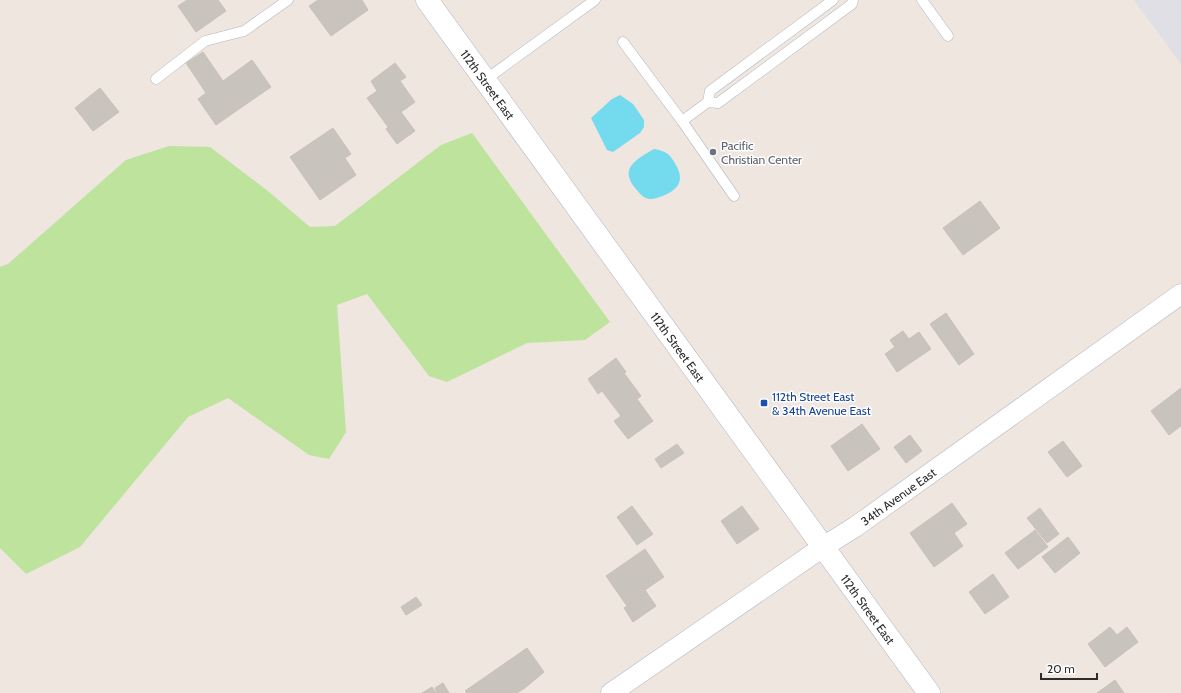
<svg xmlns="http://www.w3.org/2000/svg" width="1181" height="693" font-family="Cabin,sans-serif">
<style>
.industrial{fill:#e0dfe6}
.green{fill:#bde39c}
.water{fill:#74dbee}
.building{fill:#c9c3be;stroke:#c9c1b8}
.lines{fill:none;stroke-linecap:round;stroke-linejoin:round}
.lane-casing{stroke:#b2b6c0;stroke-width:11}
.street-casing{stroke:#b2b6c0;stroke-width:21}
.secondary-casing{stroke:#b2b6c0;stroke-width:23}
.lane{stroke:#fff;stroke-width:10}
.street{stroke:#fff;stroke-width:20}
.secondary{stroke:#fff;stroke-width:22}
.worship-dot{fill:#6b7280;stroke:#fff;stroke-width:1.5}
.transit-dot{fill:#1a4fb4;stroke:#fff;stroke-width:1.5}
.labels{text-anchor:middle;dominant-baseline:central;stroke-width:3;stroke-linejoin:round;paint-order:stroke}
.street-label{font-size:12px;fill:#2c2c2c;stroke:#fff}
.worship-label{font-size:12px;fill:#5b616d;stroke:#fff;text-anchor:start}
.transit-label{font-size:12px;fill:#164399;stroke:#fff;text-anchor:start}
</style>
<rect width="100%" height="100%" fill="#eee6df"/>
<path class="industrial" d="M1134,0H1181V64Z"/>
<path class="green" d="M472,133L610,322L585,340L527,343L447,382L429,376L367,294L337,305L346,432L329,459L309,455L228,398L188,417L80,547L26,574L0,548V267L8,264L126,160L169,146L210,147L268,191L310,227L335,226L441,145Z"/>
<path class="water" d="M620,95L633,104L644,120V127L640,133L613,152L607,150L591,118L612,99Z
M654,149C667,151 671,155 677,167C684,181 678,189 665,195C660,197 655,199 650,199C643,198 640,194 636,189C618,168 637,159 654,149Z"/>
<path class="building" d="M187,0H218L226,11L196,32L178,6Z
M318,0H362L368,10L331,36L309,6Z
M203,52L223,81L252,60L271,87L216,125L198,99L206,93L186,63Z
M395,63L406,77L400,81L415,102L401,112L415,131L397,144L386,129L388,127L367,98L377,91L371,81Z
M100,88L119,112L93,131L75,108Z
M333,128L351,154L345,158L356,175L320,200L290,157Z
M980,201L1000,228L963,255L943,228Z
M946,313L974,354L959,365L930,324Z
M903,331L909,339L919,332L931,349L897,372L885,354L895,347L890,340Z
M616,358L626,372L624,373L641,396L637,399L653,421L628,439L614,421L621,416L602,391L598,394L588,379Z
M1181,388V426L1169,435L1151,411Z
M862,424L880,449L848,471L831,446Z
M910,435L922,451L906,463L894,447Z
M1063,441L1082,466L1067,477L1048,452Z
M677,444L684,453L661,468L655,459Z
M952,503L967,524L954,533L963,546L934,567L910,533Z
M632,506L653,534L637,545L617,517Z
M742,506L759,529L737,544L721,521Z
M1040,508L1059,534L1047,543L1027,518Z
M1035,530L1048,547L1018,569L1005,553Z
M1068,537L1080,553L1055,573L1042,557Z
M645,549L664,577L645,590L656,606L633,622L624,608L627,606L606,576Z
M993,574L1009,597L985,614L969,592Z
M416,597L422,605L406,615L401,607Z
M1110,627L1117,635L1127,627L1138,642L1105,667L1088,644Z
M527,648L544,672L525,688L517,693H467L465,691Z
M1115,680L1124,693H1097Z
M443,683L449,693H437L435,688Z
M432,687L436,693H422Z"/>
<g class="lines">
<g class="lane-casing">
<path id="lane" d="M922,0L948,36
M623,42L682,121L734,196
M156,79L205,41L244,31L288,0
M485,80L595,0
M708,102L718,103L852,4L853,0
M682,121L708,102L710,91L833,0"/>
</g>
<g class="street-casing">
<g id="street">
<path id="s1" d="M611,693L823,547L855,527L1181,294"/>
</g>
</g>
<g class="secondary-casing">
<g id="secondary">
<path id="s2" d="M427,0L929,693"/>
</g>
</g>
<use href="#lane" class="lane"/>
<use href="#street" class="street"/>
<use href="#secondary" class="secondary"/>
</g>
<circle class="worship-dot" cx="713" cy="152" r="4"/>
<rect class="transit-dot" x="760" y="399" width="8" height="8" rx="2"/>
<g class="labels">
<g class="street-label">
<text stroke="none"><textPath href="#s2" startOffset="104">112th Street East</textPath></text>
<text stroke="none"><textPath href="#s2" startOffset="428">112th Street East</textPath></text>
<text stroke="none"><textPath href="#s1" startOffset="348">34th Avenue East</textPath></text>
<text stroke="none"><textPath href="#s2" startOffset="752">112th Street East</textPath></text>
</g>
<g class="worship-label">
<text x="721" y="145">Pacific<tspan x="721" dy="14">Christian Center</tspan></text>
</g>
<g class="transit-label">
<text x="772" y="396">112th Street East<tspan x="772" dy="14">&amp; 34th Avenue East</tspan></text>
</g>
</g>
<path d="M1041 673v6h56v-6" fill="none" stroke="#2c2c2c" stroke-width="2"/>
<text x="1047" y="673" font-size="12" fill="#2c2c2c" stroke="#ffffff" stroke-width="3" paint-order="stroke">20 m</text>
</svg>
